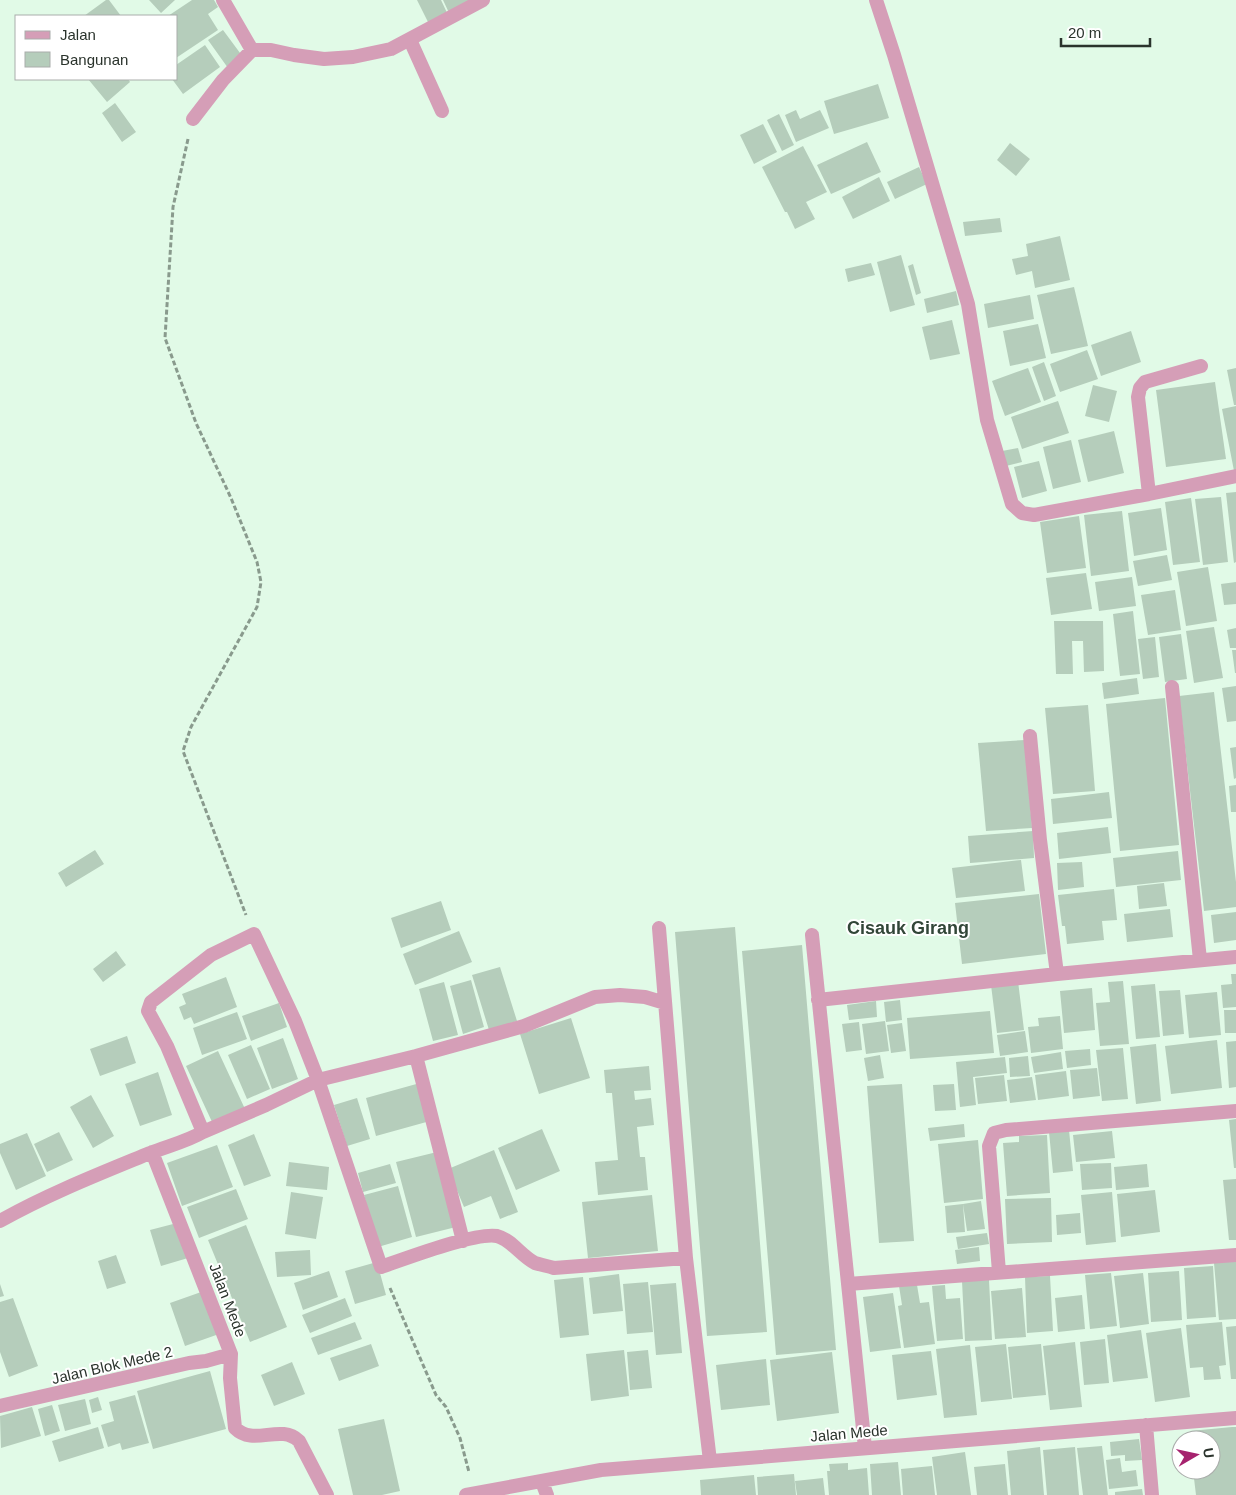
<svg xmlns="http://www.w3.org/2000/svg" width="1236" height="1495" font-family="Helvetica,sans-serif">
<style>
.building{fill:#b5cdbb}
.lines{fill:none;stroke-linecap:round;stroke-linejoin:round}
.path{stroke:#899a8d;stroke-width:3;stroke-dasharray:5 2.5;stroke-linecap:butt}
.service{stroke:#d59eb7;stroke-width:14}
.minor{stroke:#d59eb7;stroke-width:14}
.labels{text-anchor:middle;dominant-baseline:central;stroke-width:4;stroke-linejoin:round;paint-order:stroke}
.street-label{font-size:15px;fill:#2a332c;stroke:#fff}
.quarter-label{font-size:18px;font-weight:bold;fill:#324638;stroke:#fff}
</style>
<rect width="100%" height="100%" fill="#e1fae7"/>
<path class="building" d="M106,0H109L121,16H84Z
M149,0H175L161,13Z
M192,0H214L218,7L208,14L218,30L176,58V16H168Z
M417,0H441L449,17L430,26Z
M443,0H472L450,15Z
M223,30L243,57L228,68L208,40Z
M205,45L220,67L183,94L172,79H176V65Z
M88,79H128L130,82L107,102Z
M878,84L889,118L834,134L824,101Z
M115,103L136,132L122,142L102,113Z
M796,110L800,119L820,110L829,128L796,142L785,115Z
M779,114L794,145L782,151L767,120Z
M763,124L777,152L754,164L740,135Z
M867,142L881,172L831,194L817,165Z
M1010,143L1030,159L1016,176L997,160Z
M803,146L827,192L806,202L815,219L795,229L787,212H785L762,167Z
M919,167L927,184L895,199L887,182Z
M879,177L890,201L853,219L842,197Z
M1000,218L1002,232L965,236L963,222Z
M1060,236L1070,280L1035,288L1032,271L1016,275L1012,259L1028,256L1026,244Z
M901,255L915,305L890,312L877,262Z
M871,263L875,275L848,282L845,269Z
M913,264L921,293L916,295L908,266Z
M1074,287L1088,346L1051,354L1037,295Z
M956,291L959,305L927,313L924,299Z
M1030,295L1034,319L988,328L984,304Z
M952,320L960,354L930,360L922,327Z
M1038,324L1046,358L1010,366L1003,331Z
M1131,331L1141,362L1101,376L1091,345Z
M1087,350L1098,379L1060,392L1050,364Z
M1044,362L1056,396L1044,401L1032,367Z
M1028,368L1041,402L1005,416L992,381Z
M1236,368V405H1234L1227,370Z
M1215,382L1226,459L1166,467L1156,390Z
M1093,385L1117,391L1109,422L1085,416Z
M1058,401L1069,433L1022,449L1011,417Z
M1236,406V476H1235L1222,409Z
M1114,431L1124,473L1088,482L1078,440Z
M1071,440L1081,482L1053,489L1043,447Z
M1018,448L1022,462L1006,466L1002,451Z
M1039,461L1047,491L1022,498L1014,467Z
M1236,492V562L1234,563L1226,493Z
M1221,497L1228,562L1203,565L1195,499Z
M1191,498L1200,562L1173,565L1165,502Z
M1161,508L1167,550L1134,556L1128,513Z
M1122,511L1129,571L1091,576L1084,515Z
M1079,516L1086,568L1047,573L1040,522Z
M1167,555L1172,580L1138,586L1133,561Z
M1208,567L1217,621L1186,626L1177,572Z
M1086,573L1092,609L1051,615L1046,578Z
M1132,577L1136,606L1099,611L1095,582Z
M1236,582V604L1224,605L1221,584Z
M1175,590L1181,630L1148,635L1141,595Z
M1133,611L1140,674L1120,676L1113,614Z
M1054,621H1103L1104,671L1084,672L1083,641H1072L1073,674H1056Z
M1214,627L1223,678L1194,683L1186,631Z
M1236,628V648H1230L1227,630Z
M1181,634L1187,679L1165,682L1159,637Z
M1155,637L1159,677L1143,679L1138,639Z
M1232,650H1236V673H1235Z
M1137,678L1139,694L1104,699L1102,683Z
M1236,686V721L1227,722L1222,688Z
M1214,692L1236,882V907L1204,911L1179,696Z
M1165,698L1179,845L1120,851L1106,704Z
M1088,705L1095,791L1053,794L1045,708Z
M1025,740L1032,828L986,831L978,743Z
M1236,747V778L1234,779L1230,748Z
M1236,785V812H1231L1229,786Z
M1109,792L1112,818L1053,824L1051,799Z
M1108,827L1111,853L1059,859L1057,833Z
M1033,831L1034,858L970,863L968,836Z
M95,850L104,864L66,887L58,873Z
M1178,851L1181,880L1116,887L1113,858Z
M1021,860L1025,891L956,898L952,868Z
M1082,862L1084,887L1058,890L1057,863Z
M1164,883L1167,906L1139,909L1137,886Z
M1114,889L1117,920L1102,921L1104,940L1067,944L1065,926H1062L1058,895Z
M1039,894L1046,954L962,964L955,903Z
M441,901L451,930L401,948L391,918Z
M1170,909L1173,937L1127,942L1124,914Z
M1236,912V940L1214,943L1211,915Z
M735,927L767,1332L707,1336L675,932Z
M459,931L472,962L415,985L403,954Z
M802,945L836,1350L776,1355L742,951Z
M116,951L126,965L103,982L93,969Z
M500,967L517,1021L489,1030L472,975Z
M1231,974H1236V1007L1223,1008L1221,985L1232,984Z
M226,977L237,1007L194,1024L191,1017L184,1020L179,1007L186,1004L182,994Z
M471,980L484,1027L463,1034L450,986Z
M1018,981L1024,1030L997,1033L991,985Z
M1123,981L1129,1044L1100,1046L1096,1003L1110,1002L1108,982Z
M444,982L458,1035L433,1041L419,989Z
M1155,984L1160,1037L1136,1039L1131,986Z
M1092,988L1095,1030L1064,1033L1060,991Z
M1180,990L1184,1034L1163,1036L1159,991Z
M1217,992L1221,1035L1189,1038L1185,995Z
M900,1000L902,1020L886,1022L884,1002Z
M876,1001L877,1017L849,1020L847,1005Z
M279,1003L287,1027L251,1041L242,1016Z
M1224,1010H1236V1033H1225Z
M990,1011L994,1053L910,1059L907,1018Z
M237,1012L247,1039L202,1055L193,1028Z
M1060,1016L1063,1049L1031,1053L1028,1027L1039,1026L1038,1018Z
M571,1018L590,1078L539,1094L520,1034Z
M885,1021L889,1051L866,1054L862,1024Z
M859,1022L862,1050L846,1052L842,1024Z
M902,1023L906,1051L891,1053L887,1025Z
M1025,1031L1028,1052L1000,1056L997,1035Z
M127,1036L136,1063L100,1076L90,1049Z
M283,1038L298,1079L272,1089L257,1048Z
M1217,1040L1222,1088L1171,1094L1165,1046Z
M1236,1041V1087L1229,1088L1226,1042Z
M1156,1044L1161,1101L1136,1104L1130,1047Z
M251,1045L270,1089L247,1099L228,1055Z
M1123,1048L1128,1099L1102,1101L1096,1050Z
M1090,1049L1091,1065L1067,1068L1065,1051Z
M218,1051L245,1109L213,1124L186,1066Z
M1061,1052L1063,1069L1034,1073L1031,1057Z
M880,1055L884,1078L868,1081L864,1058Z
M1028,1056L1030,1076L1010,1077L1009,1058Z
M1005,1057L1007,1073L973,1077L976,1105L960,1107L956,1062Z
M649,1066L651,1090L634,1091L635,1100L651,1098L654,1125L637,1127L640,1157H645L648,1190L598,1195L595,1162L618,1160L612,1093H606L604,1070Z
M1097,1068L1100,1096L1073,1099L1070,1070Z
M1066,1071L1069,1096L1038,1100L1035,1075Z
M158,1072L172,1115L140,1126L125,1084Z
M1004,1075L1007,1101L978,1104L975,1078Z
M1032,1077L1036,1100L1010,1103L1007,1080Z
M420,1083L430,1121L376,1136L366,1098Z
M902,1084L914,1241L879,1243L867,1086Z
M954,1084L956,1110L935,1111L933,1085Z
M91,1095L114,1136L93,1148L70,1107Z
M357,1098L370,1139L347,1146L334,1105Z
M1236,1119V1168H1234L1229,1120Z
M964,1124L965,1137L930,1141L928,1128Z
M542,1129L560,1171L516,1190L498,1148Z
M1069,1130L1073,1171L1053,1173L1049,1132Z
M1112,1131L1115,1158L1076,1162L1073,1135Z
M59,1132L73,1160L47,1172L34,1144Z
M27,1133L46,1176L16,1190L0,1153V1144Z
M254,1134L271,1176L244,1186L228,1145Z
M1047,1135L1050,1193L1007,1196L1003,1143L1019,1142V1136Z
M978,1140L983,1199L944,1203L938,1144Z
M217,1145L233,1187L182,1206L167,1163Z
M494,1150L518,1212L500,1219L491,1196L464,1207L448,1169Z
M437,1152L456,1227L416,1237L396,1162Z
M289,1162L329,1167L327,1190L286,1186Z
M1111,1163L1112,1188L1082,1190L1080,1164Z
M390,1164L396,1183L363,1192L358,1173Z
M1147,1164L1149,1187L1116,1190L1114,1167Z
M1236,1179V1240H1229L1223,1180Z
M398,1186L412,1237L378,1247L364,1195Z
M236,1189L248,1219L199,1238L187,1207Z
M1155,1190L1160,1232L1121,1237L1117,1194Z
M291,1192L323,1197L316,1239L285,1234Z
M1112,1192L1116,1242L1086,1245L1081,1195Z
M652,1195L658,1251L588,1258L582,1202Z
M1051,1198L1052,1242L1007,1244L1005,1199Z
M981,1201L985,1229L967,1231L963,1204Z
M963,1204L965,1232L947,1233L945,1206Z
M1080,1213L1081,1233L1057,1235L1056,1215Z
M177,1223L188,1258L161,1266L150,1230Z
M246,1225L287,1327L250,1342L208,1240Z
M987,1233L989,1244L958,1249L956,1237Z
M979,1247L980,1261L957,1264L955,1250Z
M310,1250L311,1275L277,1277L275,1252Z
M116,1255L126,1283L107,1289L98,1261Z
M1236,1261V1319L1219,1320L1214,1263Z
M377,1262L386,1295L355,1304L345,1271Z
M1213,1266L1216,1317L1187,1319L1184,1268Z
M329,1271L338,1297L303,1310L294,1283Z
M1179,1271L1182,1320L1151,1322L1148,1273Z
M1111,1273L1117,1326L1090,1329L1085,1275Z
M1143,1273L1149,1324L1120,1328L1114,1276Z
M619,1274L623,1311L593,1314L589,1278Z
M1050,1276L1053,1331L1027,1333L1025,1277Z
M583,1277L589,1335L560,1338L554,1280Z
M989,1280L992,1340L965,1341L962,1281Z
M648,1282L653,1332L627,1334L623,1284Z
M676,1283L682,1353L656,1355L650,1285Z
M0,1284L4,1296L0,1297Z
M917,1285L920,1303L929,1302L935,1344L904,1348L898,1306L902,1305L899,1286Z
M945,1285L946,1299L960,1298L963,1339L937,1341L932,1286Z
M1022,1288L1026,1337L995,1339L991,1291Z
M204,1291L219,1334L185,1346L170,1303Z
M893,1293L901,1348L870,1352L863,1297Z
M1082,1295L1085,1329L1058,1332L1055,1298Z
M13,1298L38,1366L9,1377L0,1352V1302Z
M345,1298L352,1316L310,1333L302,1315Z
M355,1322L362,1339L318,1355L311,1338Z
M1222,1322L1226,1365L1219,1366L1221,1379L1204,1380L1203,1367L1190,1368L1186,1325Z
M1236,1326V1379H1231L1226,1327Z
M1181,1328L1190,1397L1155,1402L1146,1333Z
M1141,1330L1148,1378L1113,1382L1107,1335Z
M1105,1339L1109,1383L1084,1385L1080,1342Z
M1075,1342L1082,1407L1050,1410L1043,1346Z
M371,1344L379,1366L339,1381L330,1358Z
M1006,1344L1012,1399L981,1402L975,1347Z
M1041,1344L1046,1395L1013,1398L1008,1347Z
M970,1345L977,1415L944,1418L936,1349Z
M624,1350L629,1396L591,1401L586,1354Z
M648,1350L652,1388L630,1390L627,1352Z
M931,1351L937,1395L897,1400L892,1355Z
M832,1352L839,1413L777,1421L770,1360Z
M766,1359L770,1405L721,1410L716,1365Z
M292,1362L305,1394L274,1406L261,1375Z
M210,1371L226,1429L153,1449L137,1391Z
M135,1395L149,1443L122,1450L120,1443L108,1447L101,1425L114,1421L109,1402Z
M98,1397L102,1410L92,1413L89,1400Z
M85,1399L91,1424L65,1431L58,1405Z
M52,1405L60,1431L45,1436L38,1409Z
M32,1407L41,1436L1,1448L0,1416Z
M384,1419L400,1491L382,1495H353L338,1429Z
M98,1427L104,1448L59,1462L52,1441Z
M1232,1427H1236V1495H1196L1193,1470H1211V1440H1191L1190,1431Z
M1139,1439L1142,1460L1125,1461V1455L1111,1456L1110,1442Z
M1102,1446L1108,1495H1083L1077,1448Z
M1040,1447L1044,1495H1011L1007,1451Z
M1075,1447L1079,1495H1047L1043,1450Z
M965,1452L971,1495H937L932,1457Z
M1120,1458L1122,1472L1136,1470L1138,1486L1109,1489L1106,1460Z
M898,1462L901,1495H872L870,1464Z
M848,1463V1470L867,1468L869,1495H829L827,1471H830L829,1464Z
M1005,1464L1008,1495H977L974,1467Z
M932,1466L935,1495H903L901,1469Z
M794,1474L796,1495H758L757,1477Z
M754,1475L756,1495H701L700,1480Z
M823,1478L825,1495H797L795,1481Z
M1142,1489L1143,1495H1115V1492Z"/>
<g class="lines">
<path class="path" d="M188,139L173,207L165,338L196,423L231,498L257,562L261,582L257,607L191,727L183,751L246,915
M390,1288L436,1395L446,1407L460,1438L469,1472"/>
<path class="service" d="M410,40L442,111"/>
<path class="minor" d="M223,0L252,50
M876,0L894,55L968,304L987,420L1012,504L1022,513L1034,515L1149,494L1236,476
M193,119L223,80L252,50H271L294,55L324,59L353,57L391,49L483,0
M1149,494L1138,397L1140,388L1145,382L1201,366
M1172,687L1200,960
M1030,736L1040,840L1057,974
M659,928L686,1258L710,1461
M812,935L865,1448
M818,1000L1057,974L1236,957
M416,1056L463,1241
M203,1132L167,1046L148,1011L151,1002L211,955L254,934L295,1021L318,1080L381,1267C405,1259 475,1232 497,1236C512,1240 521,1256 535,1263C541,1265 548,1266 554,1268L686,1258
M152,1152L231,1354L230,1378L235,1428C254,1447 280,1423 299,1441L327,1495
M0,1221C48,1194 99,1174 150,1153C167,1146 186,1142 203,1132L266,1105L318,1080L416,1056L524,1026L595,997L620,995L645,997L665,1003
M999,1272L989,1146L994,1133L1006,1130L1236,1111
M848,1284L1236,1255
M0,1406L189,1363L206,1361L231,1354
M1146,1425L1152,1495
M542,1482L547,1495
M466,1495L601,1470L1236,1418"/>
</g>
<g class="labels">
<g class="street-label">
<text transform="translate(228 1300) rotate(69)">Jalan Mede</text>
<text transform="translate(112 1365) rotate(-13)">Jalan Blok Mede 2</text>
<text transform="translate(849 1433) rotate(-5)">Jalan Mede</text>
</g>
<g class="quarter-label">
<text x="908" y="928">Cisauk Girang</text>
</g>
</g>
<rect x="15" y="15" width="162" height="65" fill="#ffffff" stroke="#aaadab"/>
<rect x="25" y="31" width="25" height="8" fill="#d59eb7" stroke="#aaadab"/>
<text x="60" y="40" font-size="15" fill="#2a332c">Jalan</text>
<rect x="25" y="52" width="25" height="15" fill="#b5cdbb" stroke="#aaadab"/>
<text x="60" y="65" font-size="15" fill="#2a332c">Bangunan</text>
<g transform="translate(1196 1455) rotate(81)"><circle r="24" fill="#ffffff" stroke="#aaadab"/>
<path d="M0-4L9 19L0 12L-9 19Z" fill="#a6226e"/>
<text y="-8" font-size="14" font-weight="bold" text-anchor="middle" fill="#2a332c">U</text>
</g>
<path d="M1061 38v8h89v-8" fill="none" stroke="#2a332c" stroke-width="2.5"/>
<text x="1068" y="38" font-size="15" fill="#2a332c" stroke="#ffffff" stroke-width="4" paint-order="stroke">20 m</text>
</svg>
